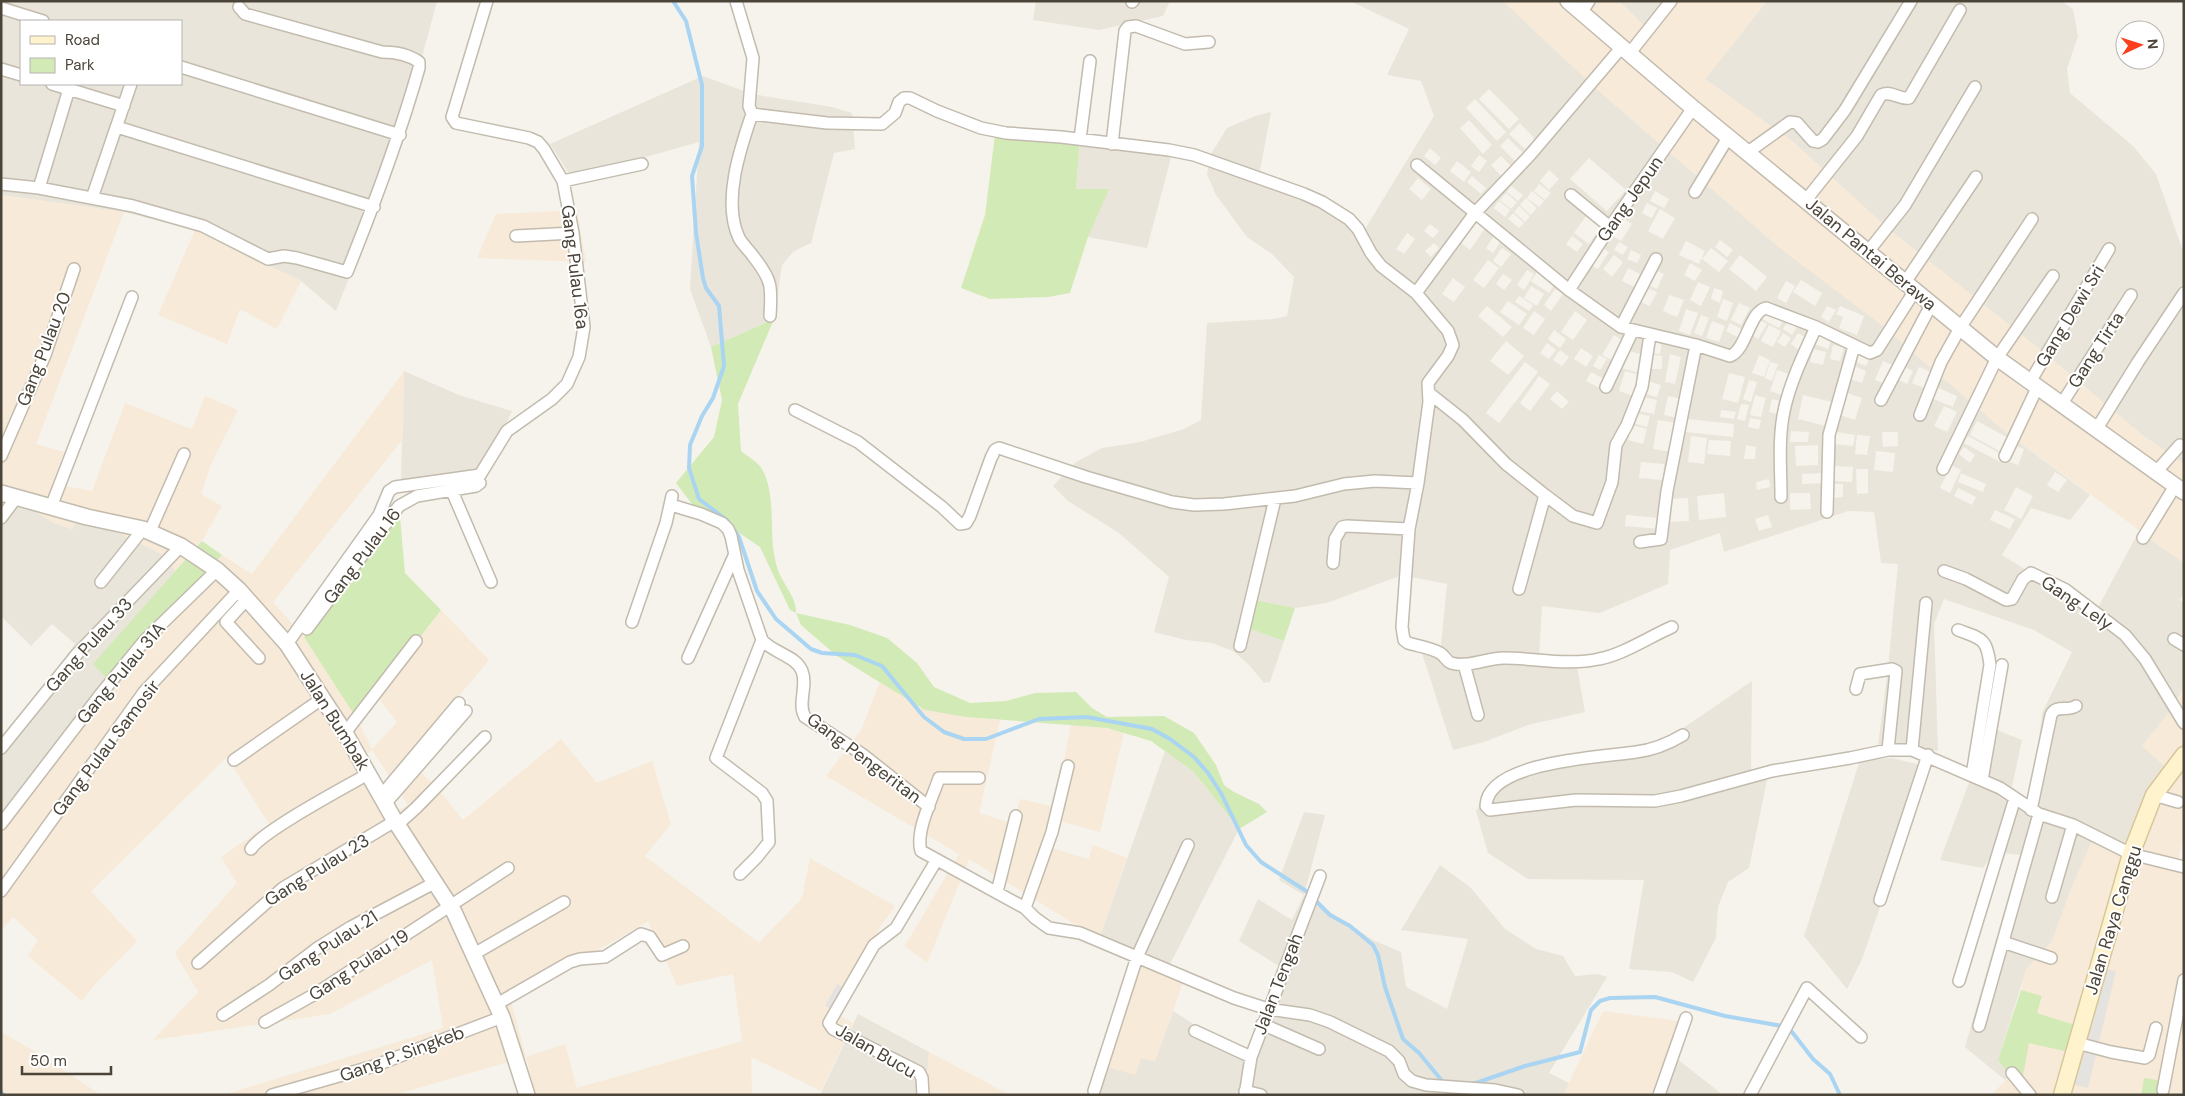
<svg xmlns="http://www.w3.org/2000/svg" width="2185" height="1096" font-family="'DM Sans',sans-serif">
<style>
.residential{fill:#eae5da;fill-rule:evenodd}
.commercial{fill:#f7ead8;fill-rule:evenodd}
.green{fill:#d2eab5}
.parking{fill:#e5e3e0}
.lines{fill:none;stroke-linecap:round;stroke-linejoin:round}
.stream{stroke:#a9d4f2;stroke-width:4}
.minor-casing{stroke:#c2bbae;stroke-width:14}
.tertiary-casing{stroke:#c2bbae;stroke-width:18}
.secondary-casing{stroke:#d6c79b;stroke-width:19}
.minor{stroke:#fff;stroke-width:11}
.tertiary{stroke:#fff;stroke-width:15}
.secondary{stroke:#fff3cd;stroke-width:16}
.labels{text-anchor:middle;dominant-baseline:central;stroke-width:4;stroke-linejoin:round;paint-order:stroke}
.street-label{font-size:18px;fill:#4b4439;stroke:#fff}
</style>
<rect width="100%" height="100%" fill="#f6f3ec"/>
<path class="residential" d="M1,1H437L419,68L404,139L336,311L301,281L195,230L124,212L1,195ZM21,21H181V84H21Z
M1036,1H1148L1155,3L1156,1H1170L1163,16L1099,30L1033,20Z
M1350,1H1503L1599,91L1780,248L1878,322L2008,434L2090,495L2070,520L2031,508L2002,555L2095,613L2139,531L2184,563V593L2180,600L2184,603V688L2169,712L2172,773L2126,858L2075,879L2052,941L2026,970L1998,1060L2010,1076L2005,1080L1965,1047L2020,855L1994,852L1983,868L1940,860L1970,780L1977,722L2022,740L2012,787L2032,802L2042,713L2072,652L2034,630L1944,599L1934,624L1938,751L1878,745L1888,668L1898,564L1881,563L1874,512L1848,511L1724,552L1720,533L1670,550L1668,584L1600,613L1542,606L1539,656L1576,661L1585,712L1528,725L1484,742L1453,750L1421,650L1440,655L1447,584L1402,575L1327,603L1295,608L1255,600L1245,627L1284,641L1270,682L1264,683L1249,665L1233,651L1212,643L1186,640L1154,632L1169,577L1119,533L1068,501L1053,486L1076,462L1102,448L1140,442L1184,429L1201,420L1207,323L1274,319L1287,316L1294,277L1272,254L1247,237L1216,195L1207,174L1211,154L1227,128L1255,116L1271,112L1260,170L1365,229L1434,116L1421,81L1387,75L1409,29ZM1489,89L1519,119L1509,129L1479,99ZM1475,99L1506,132L1497,141L1466,108ZM1469,120L1492,145L1483,154L1460,128ZM1520,123L1535,139L1525,149L1509,134ZM1508,138L1523,153L1515,161L1500,146ZM1430,148L1441,158L1435,165L1424,156ZM1479,155L1487,161L1479,172L1471,166ZM1501,156L1512,167L1502,177L1491,165ZM1589,158L1626,190L1607,211L1570,179ZM1457,161L1471,172L1464,182L1450,171ZM1549,170L1559,179L1549,190L1540,181ZM1472,176L1486,188L1481,194L1467,182ZM1418,178L1431,189L1422,200L1409,189ZM1539,184L1551,193L1545,200L1534,191ZM1511,186L1523,195L1518,201L1507,192ZM1532,191L1544,201L1539,207L1527,198ZM1655,191L1669,199L1664,208L1650,201ZM1506,193L1517,202L1511,209L1500,200ZM1526,198L1537,208L1531,215L1520,205ZM1499,201L1510,210L1505,217L1494,208ZM1647,203L1657,208L1652,218L1642,213ZM1519,206L1530,216L1525,222L1514,212ZM1660,209L1675,218L1663,239L1648,231ZM1513,213L1524,223L1519,228L1508,219ZM1586,216L1601,227L1589,244L1574,233ZM1622,218L1632,224L1621,241L1611,235ZM1477,220L1486,227L1470,250L1460,242ZM1430,224L1439,231L1433,238L1424,231ZM1407,233L1415,239L1404,254L1396,249ZM1494,236L1501,241L1493,253L1486,248ZM1572,236L1583,244L1577,252L1566,244ZM1720,240L1733,250L1727,257L1715,247ZM1686,241L1705,251L1699,264L1679,255ZM1619,242L1628,247L1623,255L1614,250ZM1434,243L1439,248L1431,257L1425,251ZM1600,246L1609,252L1598,269L1589,264ZM1502,248L1511,254L1501,267L1493,261ZM1711,248L1728,261L1719,272L1702,259ZM1631,250L1641,255L1637,263L1627,259ZM1614,255L1623,262L1612,277L1603,269ZM1740,255L1767,277L1756,291L1729,269ZM1488,260L1499,268L1484,288L1473,280ZM1690,263L1702,270L1695,281L1684,275ZM1628,268L1640,274L1634,287L1622,281ZM1527,270L1534,274L1524,290L1517,285ZM1654,270L1664,274L1657,289L1647,285ZM1537,272L1555,284L1549,293L1531,281ZM1503,274L1512,280L1504,290L1496,284ZM1453,278L1465,287L1454,302L1442,294ZM1801,280L1822,293L1815,306L1793,292ZM1786,281L1795,286L1786,303L1777,298ZM1698,282L1710,287L1701,306L1690,300ZM1531,286L1544,294L1537,306L1524,298ZM1644,287L1657,292L1650,306L1638,301ZM1714,288L1723,291L1720,303L1711,299ZM1555,289L1563,294L1551,311L1544,305ZM1669,295L1684,300L1677,317L1663,311ZM1519,296L1533,305L1529,311L1515,302ZM1723,299L1733,303L1727,321L1717,317ZM1508,301L1527,314L1519,325L1500,312ZM1739,303L1750,308L1741,325L1731,320ZM1487,306L1512,327L1503,337L1478,316ZM1827,306L1836,310L1829,322L1821,317ZM1840,306L1864,316L1857,335L1839,328L1843,317L1836,314ZM1686,309L1698,313L1690,335L1679,331ZM1767,310L1784,319L1779,328L1762,319ZM1534,311L1545,319L1534,335L1523,328ZM1575,311L1587,320L1573,340L1561,332ZM1701,315L1709,318L1702,336L1694,333ZM1789,319L1798,325L1792,335L1783,329ZM1760,320L1767,324L1758,339L1751,334ZM1712,321L1725,326L1719,342L1706,338ZM1730,323L1745,331L1741,339L1726,331ZM1769,325L1781,331L1773,347L1761,341ZM1554,330L1566,339L1560,348L1548,339ZM1783,333L1791,338L1785,347L1777,342ZM1798,333L1806,338L1799,350L1791,344ZM1819,333L1832,339L1828,349L1814,344ZM1614,335L1626,343L1615,362L1602,355ZM1506,341L1524,356L1508,375L1490,361ZM1653,341L1662,342L1660,354L1651,353ZM1547,343L1556,350L1549,359L1540,353ZM1833,345L1844,347L1840,361L1830,359ZM1581,348L1593,356L1586,367L1574,359ZM1813,349L1826,352L1823,365L1810,362ZM1560,350L1569,357L1562,366L1553,360ZM1625,350L1644,355L1640,373L1621,368ZM1858,352L1870,357L1866,366L1854,361ZM1670,354L1681,357L1675,384L1665,382ZM1599,355L1607,359L1600,370L1593,366ZM1651,355L1662,356V369H1650ZM1759,355L1770,360L1764,377L1752,373ZM1883,361L1895,366L1887,385L1875,380ZM1525,362L1538,372L1499,423L1486,413ZM1770,362L1778,364L1772,381L1765,378ZM1901,365L1913,371L1907,384L1895,378ZM1854,366L1866,371L1862,383L1850,379ZM1919,367L1931,372L1924,388L1912,383ZM1777,370L1792,375L1785,396L1770,391ZM1625,371L1642,376L1636,397L1619,391ZM1591,372L1604,379L1600,388L1586,381ZM1729,373L1745,377L1738,403L1722,399ZM1539,376L1550,384L1530,411L1520,403ZM1749,380L1757,382L1751,402L1743,399ZM1647,381L1661,385L1657,397L1643,393ZM1936,387L1957,396L1953,407L1931,398ZM1557,391L1569,402L1562,409L1550,399ZM1847,393L1862,398L1855,420L1840,415ZM1755,395L1766,398L1761,417L1750,415ZM1803,395L1832,402L1826,426L1798,419ZM1668,396L1682,399L1678,418L1664,415ZM1642,397L1657,400L1654,414L1639,411ZM1772,399L1784,402L1781,415L1769,412ZM1741,404L1749,405L1745,421L1737,419ZM1944,406L1957,412L1947,432L1934,426ZM1721,410L1736,412L1734,419L1720,417ZM1636,413L1650,416L1647,427L1633,423ZM1750,418L1761,420L1759,429L1748,427ZM1687,419L1734,424L1733,437L1686,432ZM1658,420L1677,423L1672,452L1653,449ZM1977,421L2012,440L2005,454L1970,435ZM1632,425L1647,429L1643,444L1628,440ZM1791,431L1809,432L1808,442H1790ZM1836,432L1855,435L1853,446L1834,444ZM1882,432H1898V446L1883,447ZM1857,435L1870,436L1867,455L1855,454ZM1691,436L1707,438L1704,464L1688,462ZM1968,436L2003,455L2000,462L1964,443ZM1709,440L1731,441L1730,456L1707,454ZM1746,445L1756,447L1755,459H1744ZM1818,445V465L1796,466L1795,446ZM2014,445L2024,449L2018,465L2008,461ZM1964,447L1975,455L1970,463L1959,454ZM1876,451L1895,453L1893,472L1874,470ZM1641,462L1664,464L1663,480L1639,478ZM1951,465L1961,470L1950,493L1940,488ZM1835,466L1853,467L1852,482L1834,481ZM1856,469H1868V493L1857,494ZM2055,472L2067,480L2058,492L2047,485ZM1824,473L1825,483L1802,484V474ZM1961,473L1986,484L1983,492L1958,482ZM1769,479L1770,487L1757,490L1756,482ZM1832,484H1843V497L1832,498ZM2016,487L2033,496L2021,519L2004,510ZM1958,488L1976,497L1972,505L1954,496ZM1724,493L1726,517L1699,520L1697,496ZM1790,493H1810L1811,509L1790,510ZM1688,498L1689,521L1669,522L1668,499ZM1995,510L2015,519L2010,529L1990,520ZM1626,515L1660,518V529L1625,526ZM1768,515L1772,527L1759,531L1755,519Z
M1619,1H1667L1645,27Z
M1767,1H2061L2073,9L2078,36L2067,69L2070,93L2133,146L2156,174L2184,254V464L2142,435L2042,351L1886,227L1793,142L1705,79Z
M703,76L752,94L832,107L852,113L855,149L834,153L811,243L794,251L782,265L774,319L711,347L690,289L699,142L572,178L550,144Z
M1080,137L1172,154L1147,248L1088,237L1108,189H1076Z
M404,371L459,395L512,411L485,468L426,478L401,479Z
M8,494L54,523L72,529L80,514L160,553L176,571L94,664L107,679L1,824V743L75,644L52,624L31,646L1,616V505Z
M1752,681L1751,769L1767,780L1749,868L1728,882L1718,907L1716,938L1693,982L1672,972L1629,969L1644,880L1528,879L1488,853L1476,811L1492,784L1505,775L1660,744Z
M1165,751L1194,772L1239,829L1165,974L1099,939Z
M1892,758L1929,767L1862,959L1847,989L1804,936L1860,760Z
M1304,812L1325,815L1304,895L1373,940L1401,952L1406,987L1447,1009L1468,939L1401,930L1440,865L1471,888L1505,929L1536,949L1563,956L1575,976L1598,974L1607,977L1549,1073L1569,1083L1563,1095H1091L1100,1065L1141,1058L1155,1061L1173,1011L1244,1056L1269,1009L1282,968L1239,941L1258,899L1292,920L1304,895L1279,880Z
M858,1014L929,1052L926,1095H820Z
M1671,1054L1723,1095H1652Z"/>
<path class="commercial" d="M1503,1H1619L1645,27L1667,1H1767L1705,79L1793,142L1886,227L2042,351L2142,435L2184,464V563L2008,434L1878,322L1780,248L1599,91Z
M1,195L124,212L36,444L64,452L52,484L92,491L125,403L192,429L205,396L238,410L211,464L201,494L222,506L202,541L176,571L160,553L80,514L72,529L54,523L9,495L1,505Z
M577,210L586,262L477,258L496,214Z
M195,230L301,281L277,329L240,309L227,344L158,315Z
M404,371L403,439L273,602L304,637L357,719L372,749L397,722L376,695L441,610L489,660L406,760L435,785L463,820L561,739L597,783L652,761L671,824L645,856L759,943L802,898L810,858L895,906L880,927L845,988L825,1006L853,1023L821,1091L751,1057L752,1095H535L526,1057L394,1095H223L443,1028L432,960L330,1014L153,1040L198,992L175,953L237,883L221,857L269,824L227,757L91,891L137,941L96,983L82,1001L28,956L38,940L13,917L1,931V824L107,679L222,555L252,574ZM372,750L408,805L391,814L359,760ZM648,921L677,986L733,974L742,1041L577,1088L565,1044L526,1057L511,1001Z
M880,682L925,710L966,717L1000,720L979,813L1014,824L1020,799L1055,807L1071,725L1107,728L1124,733L1100,832L1059,821L1051,848L1089,859L1093,845L1127,858L1099,939L969,859L927,963L905,946L959,854L826,776L861,730Z
M2184,688V833L2176,870L2184,872V1095H2161L2144,1078L2141,1095H1991L2010,1076L2022,1080L2028,1042L2073,1053L2078,1026L2037,1013L2042,997L2021,990L2026,970L2052,941L2075,879L2094,836L2126,858L2172,773L2142,746L2169,712Z
M1133,960L1184,980L1155,1061L1141,1058L1135,1075L1100,1065Z
M1603,1011L1679,1021L1671,1054L1652,1095H1563Z
M1,1032L40,1054L101,1095H1Z
M929,1052L1010,1095H926Z"/>
<path class="green" d="M995,135L1080,137L1076,189H1109L1088,237L1070,293L1048,297L990,299L961,288L985,215Z
M774,319L738,404L741,451C747,456 758,462 762,469C778,499 767,535 777,567C781,582 797,597 796,613L850,625L887,638L917,663L934,687L970,703L1006,701L1035,693L1076,692L1092,708L1107,717L1164,716L1194,733L1216,765L1224,785L1234,792L1259,804L1267,812L1239,829L1194,772L1151,741L1107,728L966,717L925,710L837,656L801,625L796,613L790,610L760,547L720,520L692,504L676,483L714,437L722,400L711,347Z
M399,506L405,573L441,610L357,719L304,637Z
M202,541L222,555L107,679L93,664Z
M1255,600L1295,608L1284,641L1245,627Z
M2021,990L2042,996L2037,1013L2078,1026L2073,1053L2029,1043L2022,1081L2010,1076L1998,1060Z
M2144,1078L2163,1081L2161,1095H2141Z"/>
<path class="parking" d="M2093,966L2116,971L2088,1088L2065,1082Z
M837,984L845,988L833,1010L825,1006Z"/>
<g class="lines">
<path class="stream" d="M673,1L686,21L702,85V146L692,176L696,233L703,278L706,288L719,306L724,366L713,398L702,416L690,445L689,468L699,499L728,521
M732,527L739,537L757,591L776,619L811,649L822,653L855,655L882,666L924,717L944,732L964,739H986L1039,719L1087,717L1152,729L1170,739L1194,757L1208,773L1221,793L1246,845L1261,862L1306,891L1330,915L1350,926L1373,945L1378,955L1385,987L1403,1039L1419,1053L1443,1082
M1473,1084L1525,1066L1580,1052L1591,1010L1600,1001L1610,998L1655,997L1725,1016L1782,1026L1792,1032L1813,1059L1830,1074L1840,1095
M1,1092L4,1095"/>
<g class="minor-casing">
<path id="minor" d="M736,1L753,58L749,106L752,114
M1132,2L1133,1
M1,8L43,21
M1581,13L1589,1
M1629,54L1671,1
M181,67L400,135
M1,69L21,75
M52,84L124,106
M752,114L827,123L882,124L895,113L899,102L904,98H910L937,111L981,128L1006,133L1061,137L1169,150L1194,155L1304,194L1322,202L1349,219L1358,229L1371,253L1381,266L1416,293L1448,331L1453,345L1448,356L1428,383L1429,402L1418,483L1409,529L1402,627L1404,640L1408,643C1418,646 1431,648 1440,653C1445,656 1446,661 1451,663C1468,668 1487,658 1504,658C1535,658 1568,666 1599,659C1622,655 1649,637 1672,627
M752,114C740,149 722,202 739,238C742,244 749,250 753,256C772,280 772,286 770,316
M117,127L374,207
M1080,139L1090,61
M1112,144L1125,31L1128,27L1136,26L1185,44L1209,42
M1748,152L1790,122L1797,123L1813,141L1818,142L1823,139L1845,110L1911,1
M1417,165L1569,290L1621,327L1696,345L1730,356C1747,349 1749,312 1766,308L1816,327L1870,353L1877,350L1914,292
M563,181L642,164
M1,184L39,188L133,206L203,226L268,259L284,256L297,258L347,272C374,205 399,138 419,68V62C408,54 395,52 382,52L245,14L239,7
M39,188L69,89
M1695,192L1729,136
M1571,195L1610,227
M92,198L131,84
M1806,200L1857,136L1881,95C1892,90 1899,100 1909,98L1960,10
M516,236L573,233
M1867,253L1905,205L1975,87
M1904,284L1976,177
M1569,290L1610,227L1693,108
M1416,293L1475,213L1530,155L1621,48
M1621,327L1656,259
M2030,382L2109,249
M1606,387L1633,330
M1429,393L1463,420L1506,464L1545,495L1573,516L1597,523L1612,482L1616,445L1627,425L1642,387L1650,335
M1881,400L1931,305
M2061,405L2131,295
M795,410L858,442L942,507L960,524L966,523L970,516L991,458L995,450L999,448L1086,477L1172,502L1194,505L1224,504L1295,496L1344,484L1375,481L1418,483
M1920,415L1941,362L1960,328L2032,219
M2096,430L2138,362L2184,293
M1,456L45,355L74,269
M2005,456L2037,388
M1943,469L1997,358L2053,276
M2156,472L2180,445
M452,491L491,582
M1781,497C1781,469 1778,439 1784,411C1790,382 1804,354 1816,327
M671,505L701,514L722,523L728,529L731,536L738,570L762,640C773,653 795,655 802,671C808,686 797,704 805,717L862,754L929,807
M51,507L132,297
M1827,512L1829,435L1854,346
M1,518L16,498
M150,531L184,454
M2143,538L2175,486
M1640,542L1661,539L1667,491L1696,345
M1333,563L1335,539L1342,527L1347,526L1409,529
M1944,571L1966,579L2006,600L2012,599L2023,579L2031,573L2066,590L2125,635L2145,659L2184,723
M101,582L143,529
M1519,589L1545,495
M247,599L226,622L259,658
M632,622L666,523L672,496
M307,629L399,506L417,496L476,486L480,483
M1958,630C1982,639 1987,638 1990,665L1972,775
M2174,639L2184,645
M287,644L379,515L389,491L395,487L480,475L507,431L552,399L567,384L579,357L584,327L573,233L563,181L544,149L538,142L529,138L456,123L452,117L487,1
M1240,646L1275,499
M688,658L734,556
M1464,664L1478,715
M1856,689L1860,674L1892,669L1896,671L1888,750
M345,733L416,641
M1683,735C1668,744 1653,750 1636,752C1604,757 1487,761 1486,806L1490,810L1576,800L1655,801L1681,796L1772,771L1850,758L1888,750H1912L2000,788L2039,814L2073,825L2131,854L2184,867
M1,748L77,654L181,546
M1912,750L1926,603
M234,760L323,698
M979,778H939C933,797 915,831 921,851L1025,908L1035,918L1049,928L1080,933L1234,998L1268,1009L1310,1015L1330,1022L1389,1051L1399,1061L1404,1074L1412,1081L1426,1085L1495,1090L1518,1095
M1982,780L2002,665
M2154,795L2178,802
M380,797L459,703
M385,804L466,711
M2031,810L2051,715C2056,704 2067,712 2076,706
M1,824L100,695L145,640L217,570
M397,825L416,808L485,737
M251,849C262,831 345,787 368,774
M740,874L757,857L769,842L767,801L762,793L716,758L762,640
M1,891L144,692L239,590
M997,892L1016,816
M2052,897L2073,825
M1880,900L1928,755
M1025,908L1052,832L1068,766
M2003,942L2051,958
M474,954L564,902
M198,963L283,888L395,821
M1959,981L2015,798
M497,1004L570,962L580,959L605,957L641,934L650,937L662,955L683,946
M223,1015L269,985L316,949L351,927L436,882
M265,1022L315,994L508,868
M1262,1024L1319,1049
M1979,1026L2039,814
M1195,1031L1251,1057
M2077,1043L2111,1052L2145,1058L2149,1055L2156,1028
M2012,1073L2030,1095
M2163,1090L2184,980
M1094,1091L1137,957L1188,845
M1245,1091L1261,1095
M272,1095L374,1066L502,1017
M923,1095L922,1078L919,1072L833,1029L829,1023L874,945L896,928L936,861
M1245,1095L1251,1057L1320,876
M1659,1095L1686,1018
M1750,1095L1807,988L1861,1037"/>
</g>
<g class="tertiary-casing">
<path id="tertiary" d="M1568,1L1693,108L1997,358L2184,492
M1,493L87,517L143,529L181,546L217,570L239,590L287,644L345,733L395,821L454,912L502,1017L527,1095"/>
</g>
<g class="secondary-casing">
<path id="secondary" d="M2062,1095L2131,854L2154,795L2184,755"/>
</g>
<use href="#minor" class="minor"/>
<use href="#tertiary" class="tertiary"/>
<use href="#secondary" class="secondary"/>
</g>
<g class="labels">
<g class="street-label">
<text transform="translate(1630 199) rotate(-55)">Gang Jepun</text>
<text transform="translate(1871 254) rotate(40)">Jalan Pantai Berawa</text>
<text transform="translate(575 267) rotate(83)">Gang Pulau 16a</text>
<text transform="translate(2070 316) rotate(-59)">Gang Dewi Sri</text>
<text transform="translate(44 349) rotate(-69)">Gang Pulau 20</text>
<text transform="translate(2096 350) rotate(-57)">Gang Tirta</text>
<text transform="translate(362 556) rotate(-53)">Gang Pulau 16</text>
<text transform="translate(2077 603) rotate(34)">Gang Lely</text>
<text transform="translate(89 645) rotate(-48)">Gang Pulau 33</text>
<text transform="translate(121 673) rotate(-50)">Gang Pulau 31A</text>
<text transform="translate(335 720) rotate(58)">Jalan Bumbak</text>
<text transform="translate(106 748) rotate(-53)">Gang Pulau Samosir</text>
<text transform="translate(864 758) rotate(37)">Gang Pengeritan</text>
<text transform="translate(317 870) rotate(-32)">Gang Pulau 23</text>
<text transform="translate(2113 920) rotate(-73)">Jalan Raya Canggu</text>
<text transform="translate(328 946) rotate(-33)">Gang Pulau 21</text>
<text transform="translate(359 965) rotate(-33)">Gang Pulau 19</text>
<text transform="translate(1278 984) rotate(-69)">Jalan Tengah</text>
<text transform="translate(876 1051) rotate(30)">Jalan Bucu</text>
<text transform="translate(402 1054) rotate(-20)">Gang P. Singkeb</text>
</g>
</g>
<rect width="2185" height="1096" fill="none" stroke="#4b4439" stroke-width="5"/>
<rect x="20" y="20" width="162" height="65" fill="#ffffff" stroke="#b7b4b0"/>
<rect x="30" y="36" width="25" height="8" fill="#fff3cd" stroke="#b7b4b0"/>
<text x="65" y="45" font-size="15" fill="#4b4439">Road</text>
<rect x="30" y="58" width="25" height="15" fill="#d2eab5" stroke="#b7b4b0"/>
<text x="65" y="70" font-size="15" fill="#4b4439">Park</text>
<g transform="translate(2140 45) rotate(86)"><circle r="24" fill="#ffffff" stroke="#b7b4b0"/>
<path d="M0-4L9 19L0 12L-9 19Z" fill="#fc3f1d"/>
<text y="-8" font-size="14" font-weight="bold" text-anchor="middle" fill="#4b4439">N</text>
</g>
<path d="M22 1066v8h89v-8" fill="none" stroke="#4b4439" stroke-width="2.5"/>
<text x="30" y="1066" font-size="15" fill="#4b4439" stroke="#ffffff" stroke-width="4" paint-order="stroke">50 m</text>
</svg>
